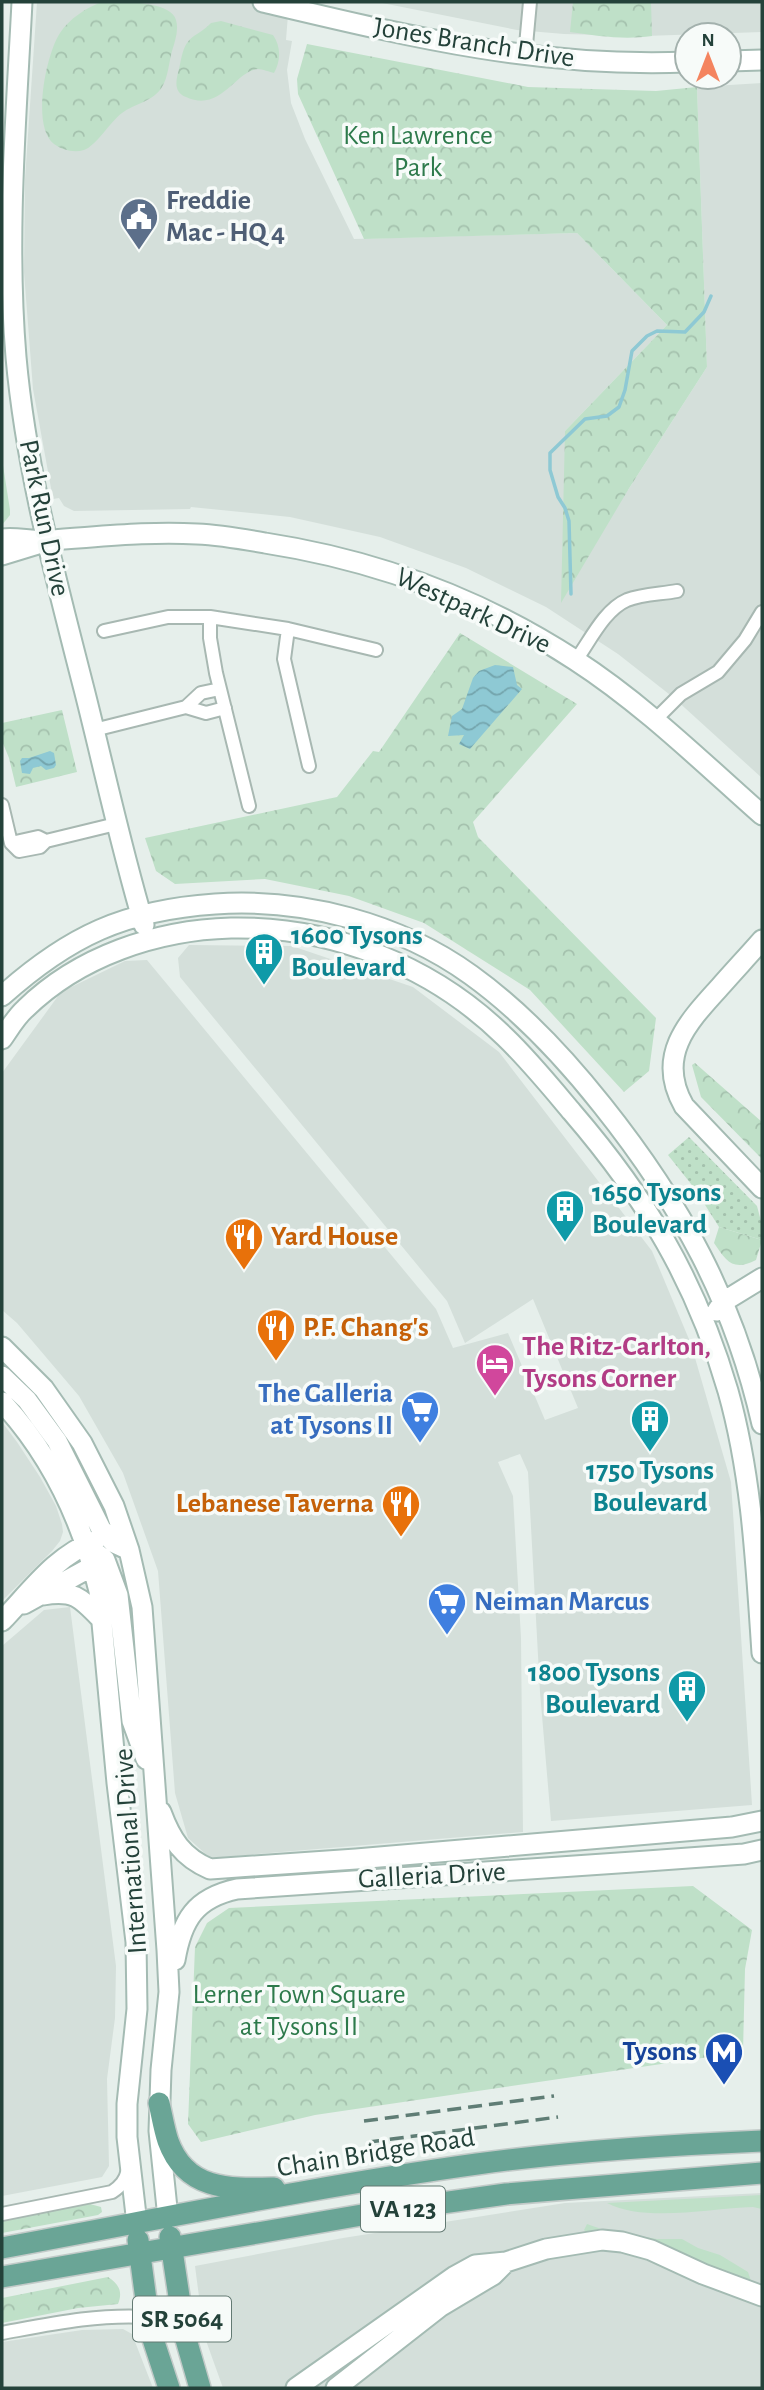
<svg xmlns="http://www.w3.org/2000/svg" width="764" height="2390" font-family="'Alegreya Sans',sans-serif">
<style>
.built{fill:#d4dfda}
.grass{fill:#bfe0c8}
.forest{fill:url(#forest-crowns)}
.garden{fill:url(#garden-dots)}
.water{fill:url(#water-waves)}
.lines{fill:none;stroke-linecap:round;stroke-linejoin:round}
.stream{stroke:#8ec9d4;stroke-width:3.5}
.street-casing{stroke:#a8b8b2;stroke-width:16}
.secondary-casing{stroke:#a4bbb3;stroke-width:23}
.primary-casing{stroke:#c2cac8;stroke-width:24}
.street{stroke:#fff;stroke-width:12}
.secondary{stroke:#fff;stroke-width:19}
.primary{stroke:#6aa596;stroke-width:21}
.rail{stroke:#5f7d75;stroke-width:3.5;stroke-dasharray:14 7;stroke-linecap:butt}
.labels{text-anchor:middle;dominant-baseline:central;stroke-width:7;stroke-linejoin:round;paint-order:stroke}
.shield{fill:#f7fbf9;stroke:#637a73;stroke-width:2}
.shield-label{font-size:26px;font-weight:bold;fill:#24423a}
.street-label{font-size:28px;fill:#24423a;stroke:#f7fbf9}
.park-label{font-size:28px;fill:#2d7a4b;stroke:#f7fbf9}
.service-label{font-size:28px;font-weight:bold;fill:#4e5e75;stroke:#f7fbf9;text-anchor:start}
.culture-label{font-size:28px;font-weight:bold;fill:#0d838f;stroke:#f7fbf9;text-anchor:start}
.food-label{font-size:28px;font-weight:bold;fill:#c56008;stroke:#f7fbf9;text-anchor:start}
.hotel-label{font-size:28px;font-weight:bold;fill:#b23c85;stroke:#f7fbf9;text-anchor:start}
.shop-label{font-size:28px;font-weight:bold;fill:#366cbe;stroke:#f7fbf9;text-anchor:end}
.transit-label{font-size:28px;font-weight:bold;fill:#164399;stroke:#f7fbf9;text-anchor:end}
</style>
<defs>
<pattern id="forest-crowns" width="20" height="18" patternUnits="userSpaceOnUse" patternTransform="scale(1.75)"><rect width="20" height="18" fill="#bfe0c8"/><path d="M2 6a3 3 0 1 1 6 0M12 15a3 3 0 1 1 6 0" fill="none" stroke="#a4c1ad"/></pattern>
<pattern id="garden-dots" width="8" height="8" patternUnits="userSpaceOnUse" patternTransform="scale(1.75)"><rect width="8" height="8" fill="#bfe0c8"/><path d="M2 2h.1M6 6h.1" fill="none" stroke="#a4c1ad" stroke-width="1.8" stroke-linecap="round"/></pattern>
<pattern id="water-waves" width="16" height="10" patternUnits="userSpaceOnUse" patternTransform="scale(1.75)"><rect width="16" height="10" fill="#8ec9d4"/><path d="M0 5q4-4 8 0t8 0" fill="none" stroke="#74a5ad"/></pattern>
</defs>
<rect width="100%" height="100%" fill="#e6efeb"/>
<path class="built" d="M37,2H289L286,40L292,41L287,70L291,103L305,139L354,239L577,233L667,325L565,431L628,490L707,367L697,87L762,83V778L674,698L618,654L546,607L466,568L380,537L290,517L191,507L190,509L74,511L64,506L59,498L53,499L33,389L24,272L25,179Z
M377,2H762V32L645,36L564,34L517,30Z
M189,945L292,946L413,987L499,1052L652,1251L691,1344L731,1482L752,1805L551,1821L540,1692L528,1472L520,1454L498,1462L513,1496L521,1638L523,1832L210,1858L188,1838L175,1793L158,1571L123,1473L79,1396L17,1323L2,1310V1073L61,992L125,961L147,960L436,1309L453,1348L508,1333L545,1420L578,1408L533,1299L465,1343L447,1301L180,977L178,958Z
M2,1422L17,1442L40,1477L56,1506L62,1524L63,1532L60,1541L52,1551L2,1601Z
M70,1607L116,1966L115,2018L107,2079L109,2166L102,2177L2,2196V1646L44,1610Z
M762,2193V2388H223L204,2335L195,2266L343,2238L565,2203Z
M123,2329L132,2334L153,2388H2V2342L82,2330Z"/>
<path class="grass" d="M2,459L10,510V515L2,525Z
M762,2195V2209L753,2207C710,2208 646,2223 607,2203Z
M587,2224L604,2230L657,2239H682L698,2248L720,2255L748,2272L751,2281H746L609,2232H586L584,2230Z"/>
<path class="forest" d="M102,2C119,2 171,0 176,20C179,30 175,41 172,51C169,62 168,78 162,87C154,101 134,104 122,113C110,122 96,146 84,150C74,153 62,150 54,144C31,127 46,54 60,33C69,19 87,7 102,2Z
M573,2H651L652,36C624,40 598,36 570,32Z
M221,21L273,35C281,46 281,61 274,73C270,72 262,69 258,69C235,71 221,113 186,97C173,92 176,80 179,69C181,61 182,50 187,43C192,35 203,32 211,23Z
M307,44L528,87L656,91L697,87L707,367L628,490L561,603L565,431L667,325L577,233L364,239L298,94L297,79Z
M460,633L577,704L473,822L478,837L656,1018L649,1071L624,1092L530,990L424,923L349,896L265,879L175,884L156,871L145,838L337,797L373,751L379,752Z
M62,710L77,772L16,787L9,758L2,741V723Z
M695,1063L762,1122V1159L701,1097L692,1065Z
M719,1227L762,1240L756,1260C733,1272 726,1261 714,1243Z
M693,1886L752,1930L745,1969L743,2052L315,2115L201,2142L188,2124L195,1947L207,1923L229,1908Z
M90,2204L101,2207L102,2212L98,2215L2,2233V2220Z
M108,2277C119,2284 123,2292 118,2304L78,2308L2,2323V2298Z"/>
<path class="garden" d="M689,1137L757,1206L762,1225V1240L719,1227L695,1189L668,1155Z"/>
<path class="water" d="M495,665L513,667L517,685L522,689L470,749L459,744L464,735L448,736L452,716L462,709L473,678L479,671Z
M50,751L54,753L56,765L54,768L46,770L41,766L33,768L30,774L22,773L20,761L22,758H29Z"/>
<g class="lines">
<path class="stream" d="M571,594L569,521L565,508L558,497L550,470V453L585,419L607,416L619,407L625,390L632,351L647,336L657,331L685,332L704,312L711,296"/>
<g class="street-casing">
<path id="street" d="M525,56L530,2
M210,617V638L216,673L249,806
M288,629L284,659L309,766
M104,631L168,617H210L288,629L376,650
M576,660C590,641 604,610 627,600C642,594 661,594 677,591
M186,707L201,693L220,689
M655,720L681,694L718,672L745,640L762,612
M94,730L186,707L206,713L225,708
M2,805L11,843L19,851L40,847L46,841L116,824
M11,843L38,837L46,841
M2,2214L112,2192C121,2186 125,2181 128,2170
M2,2333C51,2324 97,2314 147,2317"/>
</g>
<g class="secondary-casing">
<path id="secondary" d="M22,2C16,120 6,238 16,357C26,470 56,579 84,689C104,768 121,848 144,925
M263,2C407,36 537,68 687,62
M729,61L762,60
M2,539C18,537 33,542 49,540C98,537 148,531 197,534C220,535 243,539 265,543C375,560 481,599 575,660C643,704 702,762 762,815
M2,555L38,544
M762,940C748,956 733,972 719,988C686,1024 656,1057 684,1106L762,1188
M2,996C69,936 125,910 215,904C303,898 399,923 471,975C521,1011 564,1057 602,1105C681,1204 734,1301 762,1424
M2,1039C9,1029 16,1017 25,1009C79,956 157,930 231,928C333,926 433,966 505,1037C529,1060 551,1087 572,1112C646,1198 696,1281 728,1391C752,1476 756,1565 762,1653
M717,1311L723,1302L762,1278
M2,1347L44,1389L82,1443L114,1506L129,1550L142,1607L167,1950L169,1992L161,2070L159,2131L168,2218
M2,1376L27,1400L57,1441L101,1529L114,1543L129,1550
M2,1402C51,1455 82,1521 99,1591L117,1783L136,1942L137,2009L127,2104V2137L137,2224
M86,1545L105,1560L118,1595L132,1721L146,1759
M43,1595C74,1590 80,1597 101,1619
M24,1604L102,1561
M2,1621C30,1592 56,1555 95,1541
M161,1812C171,1839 182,1857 210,1869L356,1859L732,1827L762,1821
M175,1960C182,1920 195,1898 237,1889L633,1862L744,1854L762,1850
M296,2388L455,2276L475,2265L506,2262L546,2249L602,2240L622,2242L651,2250L703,2274L762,2296
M336,2388L441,2306L493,2275L506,2262"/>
</g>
<g class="primary-casing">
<path id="primary" d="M159,2103C162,2116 164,2129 168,2141C186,2191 230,2189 274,2188
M170,2237L185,2336L200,2388
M138,2240L150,2330L169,2388
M2,2248C160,2219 318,2186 477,2164C572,2151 667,2145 762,2141
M2,2277L385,2211L506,2194L762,2173"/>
</g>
<use href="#street" class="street"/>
<use href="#secondary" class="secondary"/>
<use href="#primary" class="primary"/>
<path class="rail" d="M364,2121L554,2096
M369,2142L558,2117"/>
</g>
<defs>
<g id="civic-pin" transform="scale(2.0125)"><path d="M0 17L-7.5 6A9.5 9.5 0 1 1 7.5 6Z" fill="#5c6f8a" stroke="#f7fbf9"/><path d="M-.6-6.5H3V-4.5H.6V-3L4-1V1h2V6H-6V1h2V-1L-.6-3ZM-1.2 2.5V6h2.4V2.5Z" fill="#fff"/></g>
<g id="building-pin" transform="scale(2.0125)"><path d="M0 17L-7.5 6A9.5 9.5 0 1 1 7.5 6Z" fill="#0f9aa8" stroke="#f7fbf9"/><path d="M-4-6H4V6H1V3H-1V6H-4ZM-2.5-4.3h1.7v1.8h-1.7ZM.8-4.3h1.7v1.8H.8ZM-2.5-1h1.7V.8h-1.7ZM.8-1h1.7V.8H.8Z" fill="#fff"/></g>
<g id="restaurant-pin" transform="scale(2.0125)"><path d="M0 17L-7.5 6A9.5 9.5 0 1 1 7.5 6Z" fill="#e8710a" stroke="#f7fbf9"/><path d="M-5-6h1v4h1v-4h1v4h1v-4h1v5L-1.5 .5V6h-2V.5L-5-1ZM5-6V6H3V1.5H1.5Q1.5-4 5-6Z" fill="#fff"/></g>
<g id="hotel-pin" transform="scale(2.0125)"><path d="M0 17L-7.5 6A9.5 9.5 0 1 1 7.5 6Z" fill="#d1479c" stroke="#f7fbf9"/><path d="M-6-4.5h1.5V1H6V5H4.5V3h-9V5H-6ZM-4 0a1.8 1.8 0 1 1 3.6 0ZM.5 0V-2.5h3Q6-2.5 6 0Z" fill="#fff"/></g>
<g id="supermarket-pin" transform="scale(2.0125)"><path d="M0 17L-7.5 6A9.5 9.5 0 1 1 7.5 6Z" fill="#3f7fe0" stroke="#f7fbf9"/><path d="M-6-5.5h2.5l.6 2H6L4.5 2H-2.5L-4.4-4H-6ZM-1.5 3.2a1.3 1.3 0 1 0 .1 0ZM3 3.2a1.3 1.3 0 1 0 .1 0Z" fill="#fff"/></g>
<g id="metro-pin" transform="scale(2.0125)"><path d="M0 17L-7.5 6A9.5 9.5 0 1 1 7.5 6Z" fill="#1a4fb4" stroke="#f7fbf9"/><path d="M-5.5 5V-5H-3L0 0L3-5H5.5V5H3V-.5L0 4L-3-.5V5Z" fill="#fff"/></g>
</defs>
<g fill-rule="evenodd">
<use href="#civic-pin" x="139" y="217"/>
<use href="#building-pin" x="264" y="952"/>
<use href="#building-pin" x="565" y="1209"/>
<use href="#restaurant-pin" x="244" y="1237"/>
<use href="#restaurant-pin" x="276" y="1328"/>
<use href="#hotel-pin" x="495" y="1363"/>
<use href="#supermarket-pin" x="420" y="1410"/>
<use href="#building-pin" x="650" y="1419"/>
<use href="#restaurant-pin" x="401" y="1504"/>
<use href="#supermarket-pin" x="447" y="1602"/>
<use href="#building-pin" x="687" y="1689"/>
<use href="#metro-pin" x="724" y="2052"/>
</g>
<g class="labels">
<g class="shield">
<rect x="361" y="2186.5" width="84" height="45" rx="5"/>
<rect x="133" y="2296.5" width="98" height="45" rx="5"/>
</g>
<g class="shield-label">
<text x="403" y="2209">VA 123</text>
<text x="182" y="2319">SR 5064</text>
</g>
<g class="street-label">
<text transform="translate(474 43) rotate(9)">Jones Branch Drive</text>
<text transform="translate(44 518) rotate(78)">Park Run Drive</text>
<text transform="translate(473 611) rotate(25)">Westpark Drive</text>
<text transform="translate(131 1851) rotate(-94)">International Drive</text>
<text transform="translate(432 1876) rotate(-3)">Galleria Drive</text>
<text transform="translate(376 2153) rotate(-9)">Chain Bridge Road</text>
</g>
<g class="park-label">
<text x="418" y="136">Ken Lawrence<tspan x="418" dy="32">Park</tspan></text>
<text x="299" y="1995">Lerner Town Square<tspan x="299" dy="32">at Tysons II</tspan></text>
</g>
<g class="service-label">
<text x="166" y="201">Freddie<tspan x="166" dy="32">Mac - HQ 4</tspan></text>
</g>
<g class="culture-label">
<text x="291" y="936">1600 Tysons<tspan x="291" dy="32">Boulevard</tspan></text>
<text x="592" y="1193">1650 Tysons<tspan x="592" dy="32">Boulevard</tspan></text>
<text x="650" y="1471" text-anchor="middle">1750 Tysons<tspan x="650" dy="32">Boulevard</tspan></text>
<text x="660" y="1673" text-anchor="end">1800 Tysons<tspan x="660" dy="32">Boulevard</tspan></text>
</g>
<g class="food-label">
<text x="271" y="1237">Yard House</text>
<text x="303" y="1328">P.F. Chang's</text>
<text x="374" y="1504" text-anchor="end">Lebanese Taverna</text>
</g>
<g class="hotel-label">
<text x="522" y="1347">The Ritz-Carlton,<tspan x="522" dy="32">Tysons Corner</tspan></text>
</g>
<g class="shop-label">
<text x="393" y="1394">The Galleria<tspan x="393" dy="32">at Tysons II</tspan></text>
<text x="474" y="1602" text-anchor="start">Neiman Marcus</text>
</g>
<g class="transit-label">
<text x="697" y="2052">Tysons</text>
</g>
</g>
<rect width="764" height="2390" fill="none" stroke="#24423a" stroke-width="7"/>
<g transform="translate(708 56)"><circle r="33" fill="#f7fbf9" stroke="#a3b1ad" stroke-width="2"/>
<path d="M0-5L12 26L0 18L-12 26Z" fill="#f4845f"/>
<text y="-10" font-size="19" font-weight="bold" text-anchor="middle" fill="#24423a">N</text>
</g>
</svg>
